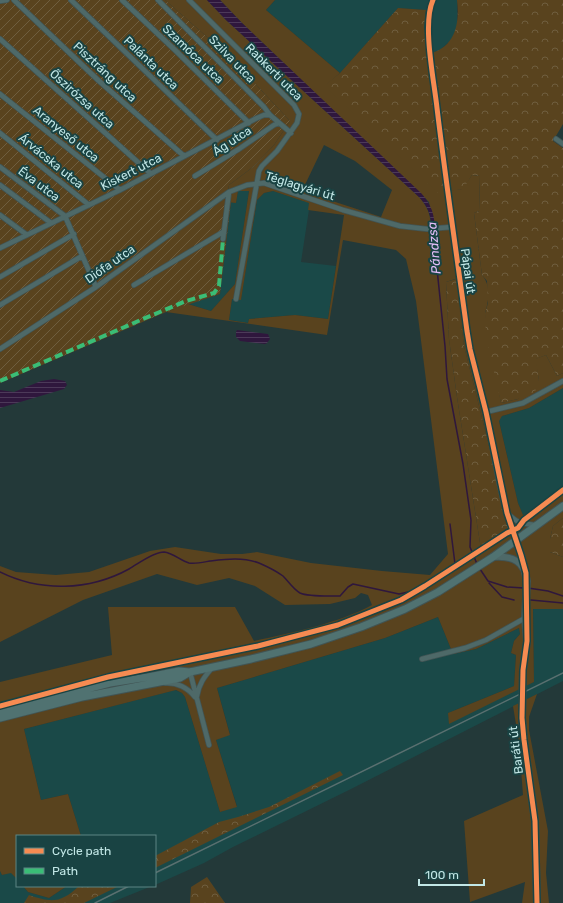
<svg xmlns="http://www.w3.org/2000/svg" width="563" height="903" font-family="Rubik,sans-serif">
<style>
.built{fill:#1a4948}
.grass{fill:#59431e;fill-rule:evenodd}
.forest{fill:url(#forest-crowns)}
.garden{fill:url(#garden-furrows)}
.water{fill:url(#water-rules)}
.lines{fill:none;stroke-linecap:round;stroke-linejoin:round}
.stream{stroke:#2f173d;stroke-width:1.5}
.minor-casing{stroke:#415454;stroke-width:6}
.tertiary-casing{stroke:#415454;stroke-width:8}
.primary-casing{stroke:#415454;stroke-width:9}
.minor{stroke:#4e6968;stroke-width:4.5}
.tertiary{stroke:#4e6968;stroke-width:6}
.primary{stroke:#507271;stroke-width:7}
.rail{stroke:#5a7070;stroke-width:1.5}
.quiet{stroke:#3abd76;stroke-width:4;stroke-dasharray:8 4;stroke-linecap:butt}
.cycleway-casing{stroke:#194343;stroke-width:8}
.cycleway{stroke:#f68b52;stroke-width:5}
.labels{text-anchor:middle;dominant-baseline:central;stroke-width:4;stroke-linejoin:round;paint-order:stroke}
.street-label{font-size:12px;fill:#c2e7e6;stroke:#194343}
.water-label{font-size:13px;font-style:italic;fill:#e3bdf7;stroke:#194343}
</style>
<defs>
<pattern id="forest-crowns" width="20" height="18" patternUnits="userSpaceOnUse"><rect width="20" height="18" fill="#59431e"/><path d="M2 6a3 3 0 1 1 6 0M12 15a3 3 0 1 1 6 0" fill="none" stroke="#6f5e3f"/></pattern>
<pattern id="garden-furrows" width="10" height="10" patternUnits="userSpaceOnUse"><rect width="10" height="10" fill="#59431e"/><path d="M-1 1l2-2M0 10L10 0M9 11l2-2" fill="none" stroke="#6f5e3f"/></pattern>
<pattern id="water-rules" width="6" height="5" patternUnits="userSpaceOnUse"><rect width="6" height="5" fill="#2f173d"/><path d="M0 2.5h6" fill="none" stroke="#4c3959"/></pattern>
</defs>
<rect width="100%" height="100%" fill="#233939"/>
<path class="built" d="M275,0H457V28L451,40L440,50L429,54L424,27L425,10L398,8L340,73L266,10Z
M238,191H249L235,284L211,311L188,304L220,294L231,202L236,203Z
M273,191L310,203L301,262L336,266L328,319L295,315L249,319L248,323L229,320L232,299H241L257,200L264,193Z
M563,388V487L533,510L523,516L518,503L499,421V418L502,416L529,408Z
M533,609H563V681L351,789L233,847L204,863L155,885V836H81L68,794L41,800L24,729L175,690L182,693L185,697L220,812L237,806L216,740L230,734L217,688L385,638L438,617L453,654L476,649L519,628L520,634L514,641L511,653L516,655L514,686L448,713L534,682Z
M0,871L2,875L11,872L17,879V886H23L28,892L49,898L67,886H152L110,903H0Z"/>
<path class="grass" d="M165,0H207L226,20L419,197C434,214 429,222 433,242L436,241L429,202L425,198L242,23L220,0H275L266,10L340,73L325,86L438,192L462,189L472,175L480,176L479,211L474,213L482,275C491,285 489,301 485,313L501,403L518,399L539,380L535,359L546,355L557,376L563,373V388L529,408L502,416L499,421L518,503L523,515L533,510L563,487V518L553,526L550,539V552L563,557V609H533L534,682L449,724L448,713L514,686L516,655L511,653L514,641L520,634L519,628L476,649L453,654L438,617L385,638L217,688L230,735L216,740L237,807L220,812L185,697L182,693L176,690L24,729L41,800L68,794L81,836H17V879L11,873L2,875L0,871V682L112,655L108,607H235L254,641C294,632 336,624 372,605L368,595L361,593L355,598L330,604L285,605L255,586L229,578L197,585L157,574L83,600L0,642V566L16,572L56,575L89,572L150,551L175,547L221,554H242L257,552L311,563L382,571L430,575L448,554L416,301L406,259L396,250L343,240L327,335L166,312L188,304L211,311L235,284L249,191H238L236,203L226,202L229,185L253,167L274,145L290,121L231,58ZM324,145L355,161L392,190L381,217L302,191ZM273,191L309,203L308,210L344,215L328,319L295,315L249,319L248,323L229,320L232,299L241,300L257,200L264,193ZM455,279L464,346L510,530L481,549L457,397L449,339L446,282Z
M537,694L529,717V730L548,831L546,873L549,903H522L525,882L470,902L464,821L523,795L519,743L513,706Z
M23,886H67L49,898L28,892Z"/>
<path class="forest" d="M457,0H563V124L553,141L563,148V373L557,376L546,355L536,359L539,380L535,392L518,399L501,403L486,337L485,313L488,303L487,281L482,275L474,213L479,211L480,176L472,175L463,189L438,193L324,86L340,73L398,8L426,10L424,27L428,54C455,48 460,24 457,0Z
M456,279L464,346L510,530L481,549L457,397L449,339L446,282Z
M563,518V557L550,552V539L553,526Z
M340,771L343,775L155,868V856L219,822L238,817L269,807Z
M207,877L225,903H190L191,887Z
M79,886H119L84,903H24L29,895C52,903 61,903 79,886Z"/>
<path class="garden" d="M0,0H165L231,58L290,121L274,145L253,167L229,185L226,202H231L220,294L166,312L0,383Z"/>
<path class="water" d="M207,0H220L242,23L421,193C436,210 434,220 436,241L433,242C431,223 433,212 419,197L226,20Z
M237,330L268,334L270,339L267,343L265,344L240,341L236,337V332Z
M54,379L65,381L67,385L64,389L0,408V390L14,392L41,381Z"/>
<g class="lines">
<path class="stream" d="M434,240L445,346L447,379L463,464L471,520L470,547L477,564
M480,569L488,581L507,587L524,588
M0,572C40,592 89,591 129,569C138,564 153,552 164,552C173,553 181,561 189,563C196,564 204,562 210,561C227,559 243,557 259,563C266,566 276,571 283,576C289,582 293,589 300,593C309,597 330,596 340,596L348,587L353,584L399,594L413,591L455,564L450,524
M489,583L502,597L514,600
M528,588L548,591L563,596
M531,600L563,603"/>
<g class="minor-casing">
<path id="minor" d="M14,0L99,81L184,156
M71,0L217,140
M122,0L176,51L249,123
M158,0L264,107L270,115L291,133
M189,0L294,105L299,114L297,123L277,151L262,166L259,171L236,299
M433,0C422,24 434,80 437,108C446,183 457,257 467,331C472,360 481,387 486,415C495,457 500,501 516,541
M0,1L7,0
M0,39L150,173
M0,94L120,190
M0,133L89,205
M556,139L563,144
M0,167L65,216L96,287
M195,176L239,149L274,125L279,123
M0,185L51,223
M0,215L27,235
M223,239L229,192
M0,248L120,190L257,118L264,115H270
M0,277L74,234
M134,285L223,232
M0,305L82,256
M0,349L96,287L229,192L247,185L264,183L343,210L400,226L427,229L452,227
M486,412L523,403L563,381
M508,514C520,525 521,523 536,525
M422,659L465,648L486,640L525,618
M190,672L209,745
M165,683C177,682 188,688 195,697
M197,696C199,684 204,677 212,668"/>
</g>
<g class="tertiary-casing">
<path id="tertiary" d="M516,541L521,555L527,581L525,618L527,641L523,670L522,718L524,740L535,821L537,903
M493,557C505,556 517,557 523,568"/>
</g>
<g class="primary-casing">
<path id="primary" d="M0,711L110,683L148,677L179,671L190,672L251,659L311,644L361,627L405,609L438,592L493,557L563,506
M0,718L82,697L180,678L190,672"/>
</g>
<use href="#minor" class="minor"/>
<use href="#tertiary" class="tertiary"/>
<use href="#primary" class="primary"/>
<path class="rail" d="M155,873L563,673
M95,903L129,886"/>
<path class="quiet" d="M0,381L143,319L186,301L214,293L219,286L223,239"/>
<g class="cycleway-casing">
<path id="cycleway" d="M433,0C422,24 434,80 437,108C446,183 457,257 467,331L470,349L486,412L507,513L521,555L526,573L527,641L523,670L522,718L524,740L535,821L537,903
M0,706L108,677L258,646L338,625L401,600L425,586L507,533L518,528L524,520L563,490"/>
</g>
<use href="#cycleway" class="cycleway"/>
</g>
<g class="labels">
<g class="street-label">
<text transform="translate(193 54) rotate(44)">Szamóca utca</text>
<text transform="translate(232 59) rotate(46)">Szilva utca</text>
<text transform="translate(151 63) rotate(44)">Palánta utca</text>
<text transform="translate(105 72) rotate(43)">Pisztráng utca</text>
<text transform="translate(274 72) rotate(45)">Rabkerti utca</text>
<text transform="translate(82 99) rotate(42)">Őszirózsa utca</text>
<text transform="translate(66 134) rotate(39)">Aranyeső utca</text>
<text transform="translate(232 141) rotate(-33)">Ág utca</text>
<text transform="translate(51 161) rotate(39)">Árvácska utca</text>
<text transform="translate(131 172) rotate(-27)">Kiskert utca</text>
<text transform="translate(39 184) rotate(37)">Éva utca</text>
<text transform="translate(300 186) rotate(17)">Téglagyári út</text>
<text transform="translate(110 264) rotate(-35)">Diófa utca</text>
<text transform="translate(468 271) rotate(82)">Pápai út</text>
<text transform="translate(516 750) rotate(-97)">Baráti út</text>
</g>
<g class="water-label">
<text transform="translate(434 248) rotate(-95)">Pándzsa</text>
</g>
</g>
<rect x="16" y="835" width="140" height="52" fill="#194343" stroke="#5d8584"/>
<rect x="24" y="848" width="20" height="6" fill="#f68b52" stroke="#5d8584"/>
<text x="52" y="855" font-size="12" fill="#c2e7e6">Cycle path</text>
<rect x="24" y="868" width="20" height="6" fill="#3abd76" stroke="#5d8584"/>
<text x="52" y="875" font-size="12" fill="#c2e7e6">Path</text>
<path d="M419 879v6h65v-6" fill="none" stroke="#c2e7e6" stroke-width="2"/>
<text x="425" y="879" font-size="12" fill="#c2e7e6" stroke="#194343" stroke-width="3" paint-order="stroke">100 m</text>
</svg>
